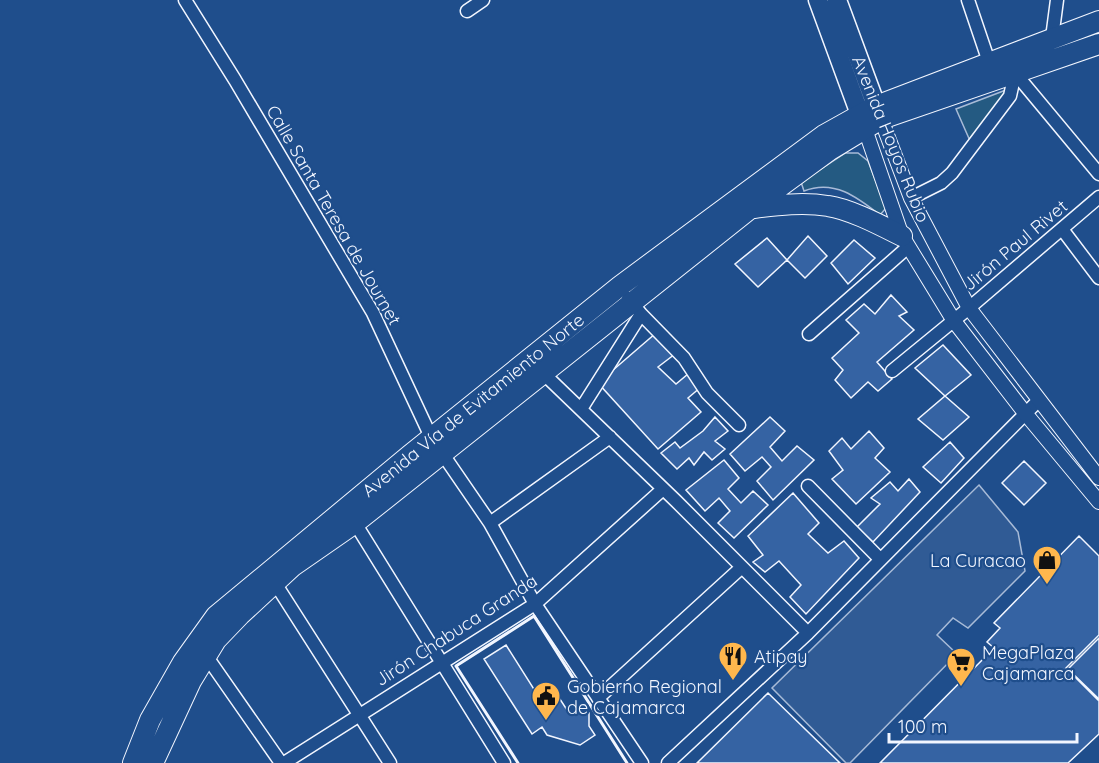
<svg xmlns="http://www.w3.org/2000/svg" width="1099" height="763" font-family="Quicksand,sans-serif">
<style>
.green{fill:#245a82;stroke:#a8bbd7;stroke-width:1.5}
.parking{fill:#305b95;stroke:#a8bbd7;stroke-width:1.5}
.building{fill:#3563a3;stroke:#f2f6ff;stroke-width:1.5}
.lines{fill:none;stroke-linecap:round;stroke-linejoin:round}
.minor-casing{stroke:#f2f6ff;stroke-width:15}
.tertiary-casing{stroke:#f2f6ff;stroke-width:16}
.primary-casing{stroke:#f2f6ff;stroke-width:21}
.trunk-casing{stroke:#f2f6ff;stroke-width:22}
.minor{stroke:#1f4e8c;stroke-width:12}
.tertiary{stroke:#1f4e8c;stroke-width:14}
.primary{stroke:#1f4e8c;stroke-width:18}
.trunk{stroke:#1f4e8c;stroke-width:20}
.wall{stroke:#f2f6ff;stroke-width:3}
.labels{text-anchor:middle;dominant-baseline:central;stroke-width:4.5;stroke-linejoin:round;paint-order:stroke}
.street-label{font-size:18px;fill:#f2f6ff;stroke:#1f4e8c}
.poi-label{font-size:18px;fill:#f2f6ff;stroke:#1f4e8c;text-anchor:start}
</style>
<rect width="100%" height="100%" fill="#1f4e8c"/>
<path class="green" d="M1006,90L1009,95L971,143L956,109Z
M845,153H858L868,161L886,208L880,215C857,197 834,179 804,191L801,182Z"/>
<path class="parking" d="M979,485L1018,532L1025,571L968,628L953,618L937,635L957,654L850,763H846L772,688Z"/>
<path class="building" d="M808,236L827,256L805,278L787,260Z
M767,238L787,260L758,287L735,264Z
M854,240L875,258L848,284L831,263Z
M891,295L907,312L899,316L914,330L877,362L892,379L878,391L868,382L851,398L835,380L843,370L832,358L859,333L846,320L864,304L875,314Z
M656,333L675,354L658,367L676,384L688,374L701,387L688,398L701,412L658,449L598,383Z
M943,345L971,375L945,396L915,368Z
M945,396L969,417L943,440L918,419Z
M715,417L728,431L715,441L725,449L712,460L704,452L694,465L689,458L677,469L661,453L675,442L680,448L703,431Z
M770,417L785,431L770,447L782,461L797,446L814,460L773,500L757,481L771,467L762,457L745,471L730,454Z
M869,431L884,448L875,458L890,472L856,504L832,479L843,470L829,451L842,438L851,449Z
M950,442L964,458L941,483L923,467Z
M724,460L739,478L728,489L741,503L753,491L768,505L734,538L718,523L730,511L719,498L705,511L686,490Z
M1024,461L1046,483L1024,505L1002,483Z
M909,479L920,492L873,542L857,527L880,504L871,498L890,482L898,491Z
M793,493L819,523L808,534L828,553L844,541L859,558L806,614L790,597L801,585L779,561L765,572L753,562L763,555L748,536Z
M1079,536L1099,556V635L1066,668L1099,701V734L1068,763H880L994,648L987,642L1000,628L994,623Z
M1099,638V699L1068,669Z
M506,645L542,702L556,693L569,713H589V726L595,735L580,745L547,735L542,727L532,734L484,659Z
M768,693L840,763H697Z"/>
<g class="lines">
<g class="minor-casing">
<path id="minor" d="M185,0L235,80L373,313L431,437L490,523L535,604L642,763
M968,0L989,62
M467,11L483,0
M1052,38L1057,0
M1015,73L1099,174
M911,198L941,183L952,173L1010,96L1015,73
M1062,229L1099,278
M628,298L641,314L684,358L707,393L739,425
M809,334L908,247
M892,371L969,308L1099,197
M543,373L676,501L808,633
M581,409L641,314
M808,486L880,559
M355,523L504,763
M490,523L610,437
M275,583L390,763
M207,657L281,763
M598,698L742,567
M284,763L535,604L663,489
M668,763L808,633L1039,400"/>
</g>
<g class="tertiary-casing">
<path id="tertiary" d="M881,119L911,198L969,308L1099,478
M865,129L902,236L954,321L1025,413L1099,502"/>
</g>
<g class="primary-casing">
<path id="primary" d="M818,0L865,128
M837,0L881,119"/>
</g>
<g class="trunk-casing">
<path id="trunk" d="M754,208C778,205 804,202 828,206C850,209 882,226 902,236
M133,763L150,720L183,662L216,616L410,455L620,286L824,135L876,106L1099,21
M153,763L191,681L216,640L240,615L293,566L355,523L751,208L830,150L881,119L1099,44"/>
</g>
<use href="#minor" class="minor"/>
<use href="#tertiary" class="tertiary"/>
<use href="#primary" class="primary"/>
<use href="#trunk" class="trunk"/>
<path class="wall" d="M518,763L456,666L534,616L627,763"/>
</g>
<defs>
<g id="shop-pin" transform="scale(1.5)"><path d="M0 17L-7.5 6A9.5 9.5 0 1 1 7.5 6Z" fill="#ffb74d" stroke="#1f4e8c"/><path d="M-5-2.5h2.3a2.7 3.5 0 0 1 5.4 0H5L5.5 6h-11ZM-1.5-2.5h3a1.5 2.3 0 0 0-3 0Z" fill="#111"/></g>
<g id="restaurant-pin" transform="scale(1.5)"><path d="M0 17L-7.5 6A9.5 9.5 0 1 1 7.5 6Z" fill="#ffb74d" stroke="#1f4e8c"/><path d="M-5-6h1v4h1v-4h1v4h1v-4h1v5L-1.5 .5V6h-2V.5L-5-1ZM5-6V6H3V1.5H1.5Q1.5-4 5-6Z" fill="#111"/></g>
<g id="supermarket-pin" transform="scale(1.5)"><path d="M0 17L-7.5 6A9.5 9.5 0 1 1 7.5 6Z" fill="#ffb74d" stroke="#1f4e8c"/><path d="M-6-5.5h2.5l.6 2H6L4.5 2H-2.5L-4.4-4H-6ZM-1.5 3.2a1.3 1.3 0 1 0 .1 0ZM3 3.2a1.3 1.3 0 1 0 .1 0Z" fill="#111"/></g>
<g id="civic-pin" transform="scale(1.5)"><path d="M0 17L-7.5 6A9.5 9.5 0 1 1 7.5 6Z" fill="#ffb74d" stroke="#1f4e8c"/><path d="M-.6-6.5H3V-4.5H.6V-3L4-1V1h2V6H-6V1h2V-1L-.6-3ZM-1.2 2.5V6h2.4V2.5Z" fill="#111"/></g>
</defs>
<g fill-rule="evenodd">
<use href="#shop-pin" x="1047" y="560"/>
<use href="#restaurant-pin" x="733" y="656"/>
<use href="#supermarket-pin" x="961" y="662"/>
<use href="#civic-pin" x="546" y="696"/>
</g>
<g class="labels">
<g class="street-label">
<text transform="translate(891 139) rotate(68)">Avenida Hoyos Rubio</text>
<text transform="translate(334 215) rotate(60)">Calle Santa Teresa de Journet</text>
<text transform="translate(1015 245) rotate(-40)">Jirón Paul Rivet</text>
<text transform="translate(473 405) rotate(-39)">Avenida Vía de Evitamiento Norte</text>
<text transform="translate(456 630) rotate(-33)">Jirón Chabuca Granda</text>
</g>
<g class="poi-label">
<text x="1026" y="560" text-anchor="end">La Curacao</text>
<text x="982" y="652">MegaPlaza<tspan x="982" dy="21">Cajamarca</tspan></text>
<text x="754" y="656">Atipay</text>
<text x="567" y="686">Gobierno Regional<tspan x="567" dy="21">de Cajamarca</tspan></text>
</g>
</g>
<path d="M889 733v9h188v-9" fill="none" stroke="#f2f6ff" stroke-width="3"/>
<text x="898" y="733" font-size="18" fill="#f2f6ff" stroke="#1f4e8c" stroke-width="4.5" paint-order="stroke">100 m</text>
</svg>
